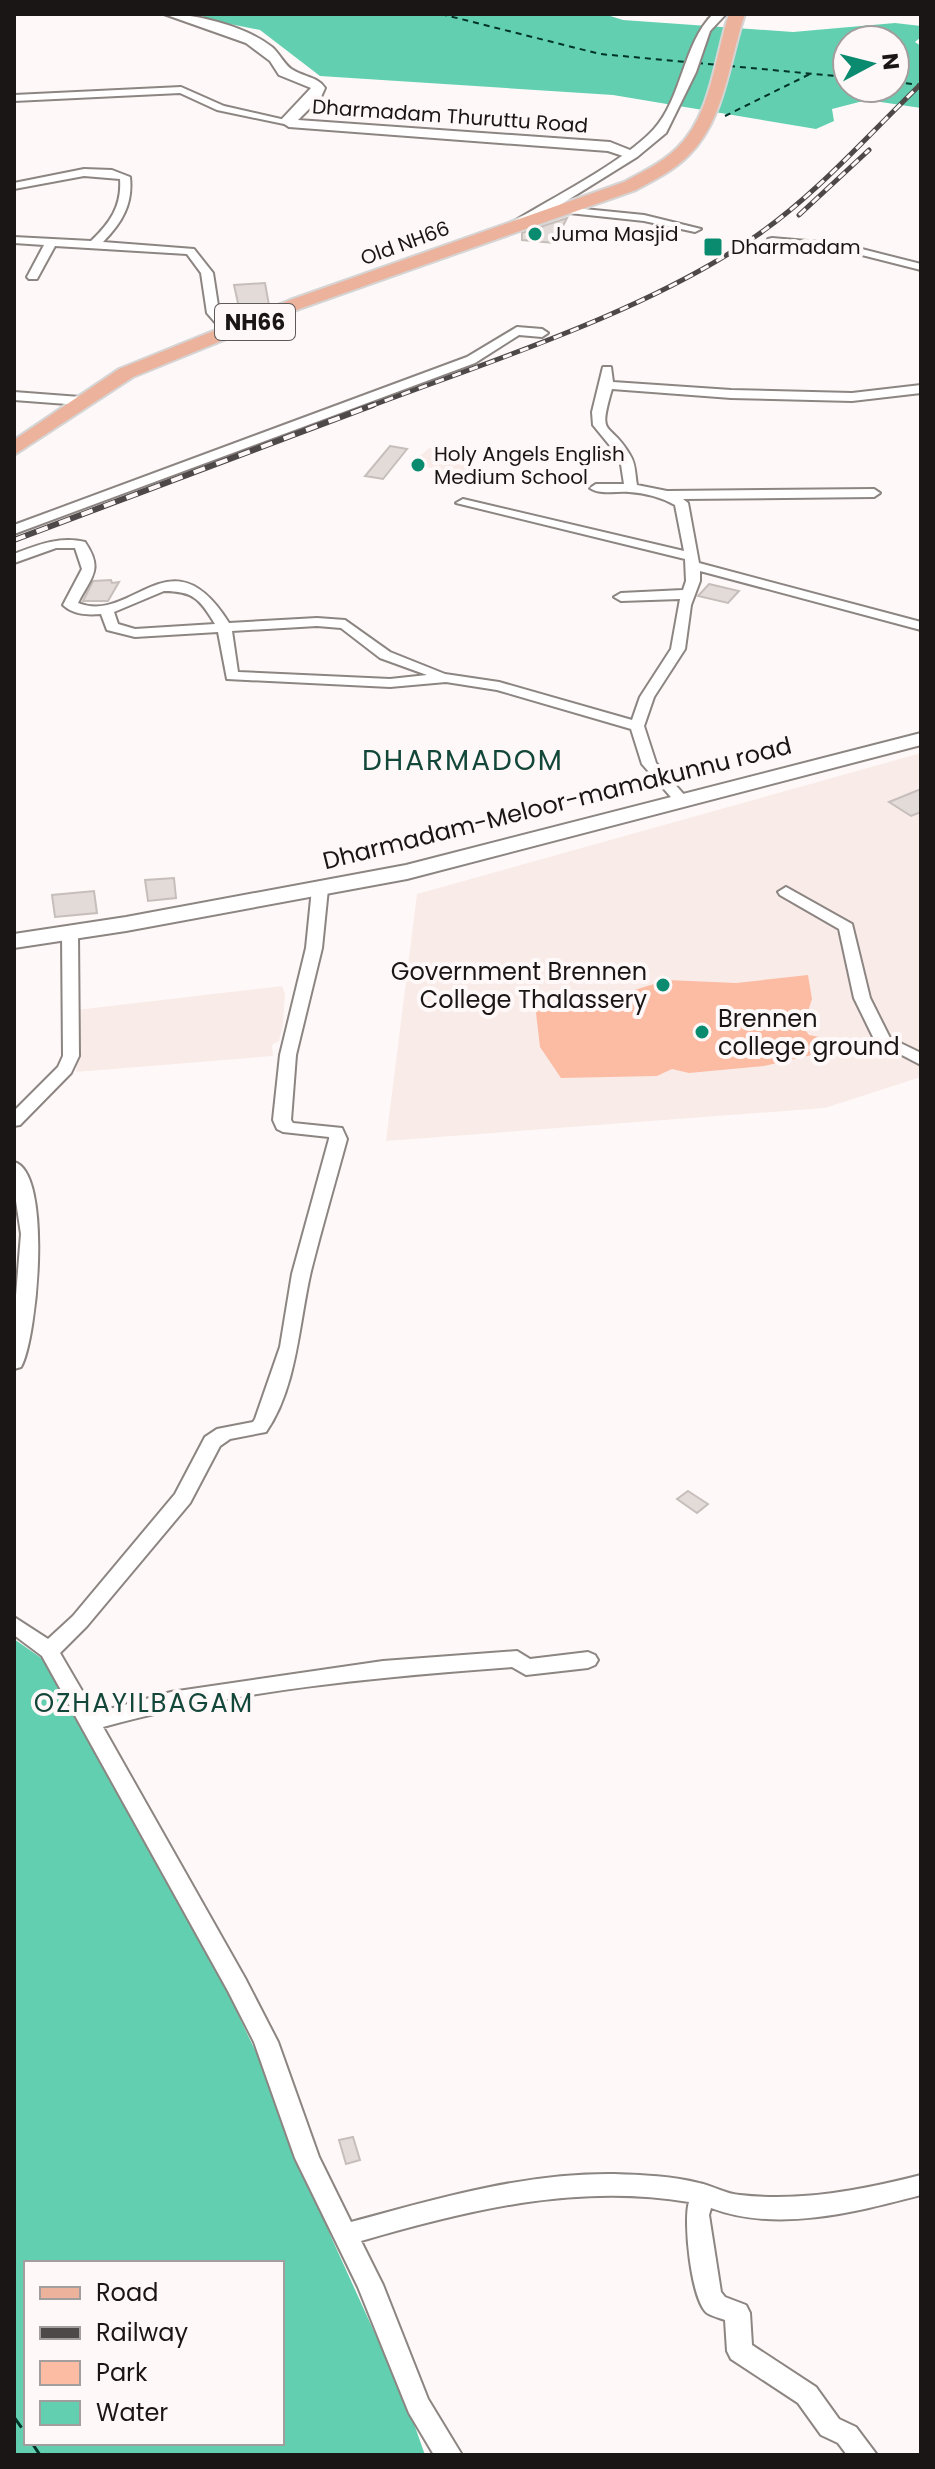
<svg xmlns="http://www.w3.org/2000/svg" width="935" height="2469" font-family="Poppins,sans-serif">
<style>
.built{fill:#f9ece8}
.green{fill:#fcbba3}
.water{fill:#62d0b0;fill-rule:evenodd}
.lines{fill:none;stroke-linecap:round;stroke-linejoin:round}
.ferry-far1{stroke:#003428;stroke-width:2;stroke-dasharray:6 5;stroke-linecap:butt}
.ferry{stroke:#003428;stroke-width:3;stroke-dasharray:13 10;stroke-linecap:butt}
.building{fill:#e3dbd8;stroke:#c6bebb;stroke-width:2}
.minor-casing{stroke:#8c8582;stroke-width:4}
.tertiary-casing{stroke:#8c8582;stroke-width:4}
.secondary-casing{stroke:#8c8582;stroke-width:4}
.primary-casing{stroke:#d6d5d5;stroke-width:4}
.minor{fill:#fff;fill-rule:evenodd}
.tertiary{fill:#fff;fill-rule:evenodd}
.secondary{fill:#fff;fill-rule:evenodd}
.primary{fill:#ecb29c;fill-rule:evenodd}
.rail-far1-casing{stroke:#4d4948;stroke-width:5}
.rail-casing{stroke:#4d4948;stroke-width:6}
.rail-far1{stroke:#fef9f8;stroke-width:3;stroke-dasharray:9;stroke-linecap:butt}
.rail{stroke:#fef9f8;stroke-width:4;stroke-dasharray:12;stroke-linecap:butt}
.poi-dot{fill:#0a8b6f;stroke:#fef9f8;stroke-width:3}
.labels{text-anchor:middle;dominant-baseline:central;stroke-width:8;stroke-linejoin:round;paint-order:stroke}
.far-street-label{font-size:20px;fill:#191615;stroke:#fef9f8}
.far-poi-label{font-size:20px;fill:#191615;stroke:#fef9f8;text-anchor:start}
.shield{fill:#fef9f8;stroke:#5e5a59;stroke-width:2}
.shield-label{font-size:22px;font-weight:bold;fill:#191615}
.street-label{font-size:24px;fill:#191615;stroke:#fef9f8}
.poi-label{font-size:24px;fill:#191615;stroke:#fef9f8;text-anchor:end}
.neighbourhood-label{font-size:26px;letter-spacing:2px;fill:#13473a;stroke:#fef9f8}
.quarter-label{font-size:28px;letter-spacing:2px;fill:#13473a;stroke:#fef9f8}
</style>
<rect width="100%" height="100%" fill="#fef9f8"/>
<path class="built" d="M429,448L471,454L467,475L411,464Z
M921,753V1077L825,1108L386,1141L417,894Z
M282,986L285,994L283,1025L279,1041L272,1045L273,1056L76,1072L79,1050L76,1010Z"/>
<path class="green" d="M808,975L812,999L803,1027L809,1035L825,1038L834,1044L833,1050L764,1066L689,1073L672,1069L657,1076L561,1078L540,1047L536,1013L548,999L555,996L574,1007L591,1008L615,996L667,980L736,983Z"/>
<path class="water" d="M201,14H604L623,20L793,32L895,23L921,26V37L915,42L921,46V108L867,100L832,109L834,121L816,129L613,95L320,76L260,30L205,19ZM847,40H895V88H847Z
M14,1639L47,1662L207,1949L264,2069L332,2239L407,2404L425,2455H14ZM26,2263H282V2443H26Z"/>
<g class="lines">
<path class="ferry-far1" d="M441,14L600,54L687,62
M697,63L718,65
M729,66L847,77
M895,82L921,85
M725,116L810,74"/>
<path class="ferry" d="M14,2417L26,2434
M32,2443L40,2455"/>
</g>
<path class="building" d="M567,218L554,243L522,240V233Z
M265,283L269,305L239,308L234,285Z
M390,446L407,449L383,479L365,476Z
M111,580L112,583L119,582L108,601H83L93,581Z
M709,584L739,591L728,603L698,596Z
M921,789V812L911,816L889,802Z
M174,878L176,898L148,901L145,880Z
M94,891L97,913L55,917L52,895Z
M688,1491L708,1504L697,1513L677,1499Z
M353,2137L360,2160L346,2164L339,2140Z"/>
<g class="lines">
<g class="minor-casing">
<path id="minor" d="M181,87L224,106L294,122L289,125L217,110L180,93L14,101V95Z
M84,169L112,170L130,177C133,204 122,223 103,242L194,249L213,273L219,312L234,329V335H226L207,313L201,273L187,254L55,246L37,279H29L27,277L44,245L14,243V237L91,241C110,223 122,206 120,179L84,176L14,189V183Z
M564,207L644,215L701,229L695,232L644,221L560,212L558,210Z
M772,238L842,244L921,264V270L842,250L768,243V239Z
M517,327L542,329L548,333L542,337L519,335L475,363L14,534V525L467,357Z
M603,367H611L613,382L731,390L852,393L921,385V393L852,401L731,398L612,389C597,440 609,419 630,455C636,464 635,475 637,485L667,491L874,489L880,493L874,497L683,499L688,503L699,563L921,622V630L700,571V581L691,605L685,649L654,697L644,726L656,763L687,798V804H677L642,764L631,729L497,690L446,682L390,687L227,679L218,632L135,637L107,630L101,614C87,615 74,615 63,605L82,569L75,548H56L14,563V554C38,545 59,536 85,542C104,570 91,577 78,603C133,625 171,530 229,623L317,618L345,620L390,652L445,674L499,682L632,720L640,697L671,649L680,599L621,601L614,597L621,593L683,590L686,581L685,559L456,503L463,499L684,551L675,505C661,497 645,493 629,492C616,491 600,495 590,488L596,484H624L620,458L593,425L592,412ZM164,591C193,591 200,599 215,624L135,629L118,624L114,612ZM317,626L341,628L380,658L427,675L390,679L238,672L232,631Z
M14,392L80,397L86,401L80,405L14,400Z
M320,884L328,889L322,948L296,1055L291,1120L293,1123L342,1128L347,1139C335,1183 322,1227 311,1271C299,1322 297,1388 266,1432L230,1439L220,1446L190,1503L87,1626L60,1653L95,1713L171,1692L383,1661L517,1651L530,1659L588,1652L595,1655L598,1660L595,1665L588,1668L526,1675L512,1667C375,1677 236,1690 103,1727L245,1978L278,2042L319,2157L351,2222C438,2198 524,2173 614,2174C643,2175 672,2176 699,2183C713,2186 726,2194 740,2195C801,2202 862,2190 921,2175V2195C856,2212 777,2233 711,2208L709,2215L721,2292L725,2297L746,2305L750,2313L752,2345L816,2387L839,2419L856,2427L877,2455H847L838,2443L821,2435L798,2403L731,2359L727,2351L725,2320C720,2318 711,2316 707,2313C691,2300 683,2220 689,2202C576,2183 468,2210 361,2241L383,2285L428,2399L462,2455H434L409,2413L358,2287L295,2158L254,2042L228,1991L42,1656L14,1635V1617L48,1639L73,1616L175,1494L205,1437L217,1429L253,1422L255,1419L280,1347L292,1274L329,1139V1137L283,1132L277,1129L273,1120L280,1055L306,948L312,889Z
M786,887L852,924L870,998L890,1038L921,1053V1065L875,1041L854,998L839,929L780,895L778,892Z
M70,928L78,933L79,1056L71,1073L20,1125L14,1126V1111L58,1067L63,1056L62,933Z
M14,1162C53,1172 37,1339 21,1367L14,1369V1320L21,1234L14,1188Z"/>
</g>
<g class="tertiary-casing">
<path id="tertiary" d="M713,14H726L710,31L696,72L666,133L637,157L518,231H508V225C548,200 624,162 654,129C682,98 683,44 713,14Z"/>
</g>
<g class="secondary-casing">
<path id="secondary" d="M164,14C197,14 245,26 272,47C280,54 285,66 293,70C304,77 318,77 325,88L321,97L298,120L610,142L640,154L632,159L608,151L289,127L280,121L311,88L279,75L270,61L246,43Z
M921,733V745L407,879L126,931L14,948V934L126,917L406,865Z"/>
</g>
<g class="primary-casing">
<path id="primary" d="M729,14H745C729,60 725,121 688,156C673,171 654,180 636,190L302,308L133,377L14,455V440L119,369L290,300L624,182C642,172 662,163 677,148C711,116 715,56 729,14Z"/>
</g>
<use href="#minor" class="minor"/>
<use href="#tertiary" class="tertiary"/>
<use href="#secondary" class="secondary"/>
<use href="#primary" class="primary"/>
<g class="rail-far1-casing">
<path id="rail-far1" d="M799,215L869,150
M368,407C493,360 646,312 756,236C817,194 868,135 921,84"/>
</g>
<g class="rail-casing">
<path id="rail" d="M14,540L373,405"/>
</g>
<use href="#rail-far1" class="rail-far1"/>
<use href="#rail" class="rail"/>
</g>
<g class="poi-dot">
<circle cx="535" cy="234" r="8"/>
<rect x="703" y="237" width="20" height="20" rx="4"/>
<circle cx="418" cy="465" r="8"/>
<circle cx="663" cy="985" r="8"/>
<circle cx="702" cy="1032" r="8"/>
</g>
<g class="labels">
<g class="far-street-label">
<text transform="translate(450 116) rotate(4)">Dharmadam Thuruttu Road</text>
<text transform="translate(405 243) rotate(-20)">Old NH66</text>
</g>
<g class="far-poi-label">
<text x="551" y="234">Juma Masjid</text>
<text x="731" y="247">Dharmadam</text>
<text x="434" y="454">Holy Angels English<tspan x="434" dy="23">Medium School</tspan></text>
</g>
<rect class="shield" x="215" y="304" width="80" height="36" rx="6"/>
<g class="shield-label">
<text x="255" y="322">NH66</text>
</g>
<g class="street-label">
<text transform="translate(557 803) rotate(-14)">Dharmadam-Meloor-mamakunnu road</text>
</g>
<g class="poi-label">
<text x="647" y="971">Government Brennen<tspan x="647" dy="28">College Thalassery</tspan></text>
<text x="718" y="1018" text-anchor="start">Brennen<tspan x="718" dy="28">college ground</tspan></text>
</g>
<g class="neighbourhood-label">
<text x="144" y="1703">OZHAYILBAGAM</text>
</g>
<g class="quarter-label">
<text x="463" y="760">DHARMADOM</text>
</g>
</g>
<rect width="935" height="2469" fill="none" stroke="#191615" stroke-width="32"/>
<rect x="24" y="2261" width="260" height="184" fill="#fef9f8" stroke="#a29e9d" stroke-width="2"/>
<rect x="40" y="2287" width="40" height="12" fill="#ecb29c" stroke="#a29e9d" stroke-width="2"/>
<text x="96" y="2301" font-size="24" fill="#191615">Road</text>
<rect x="40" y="2327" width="40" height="12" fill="#4d4948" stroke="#a29e9d" stroke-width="2"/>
<text x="96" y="2341" font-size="24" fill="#191615">Railway</text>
<rect x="40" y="2361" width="40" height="24" fill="#fcbba3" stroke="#a29e9d" stroke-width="2"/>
<text x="96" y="2381" font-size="24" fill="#191615">Park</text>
<rect x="40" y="2401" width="40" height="24" fill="#62d0b0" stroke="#a29e9d" stroke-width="2"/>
<text x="96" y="2421" font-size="24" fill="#191615">Water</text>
<g transform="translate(871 64) rotate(83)"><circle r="38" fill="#fef9f8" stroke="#a29e9d" stroke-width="2"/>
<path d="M0-6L14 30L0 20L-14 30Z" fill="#0a8b6f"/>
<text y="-12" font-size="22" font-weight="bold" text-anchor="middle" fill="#191615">N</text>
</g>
</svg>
